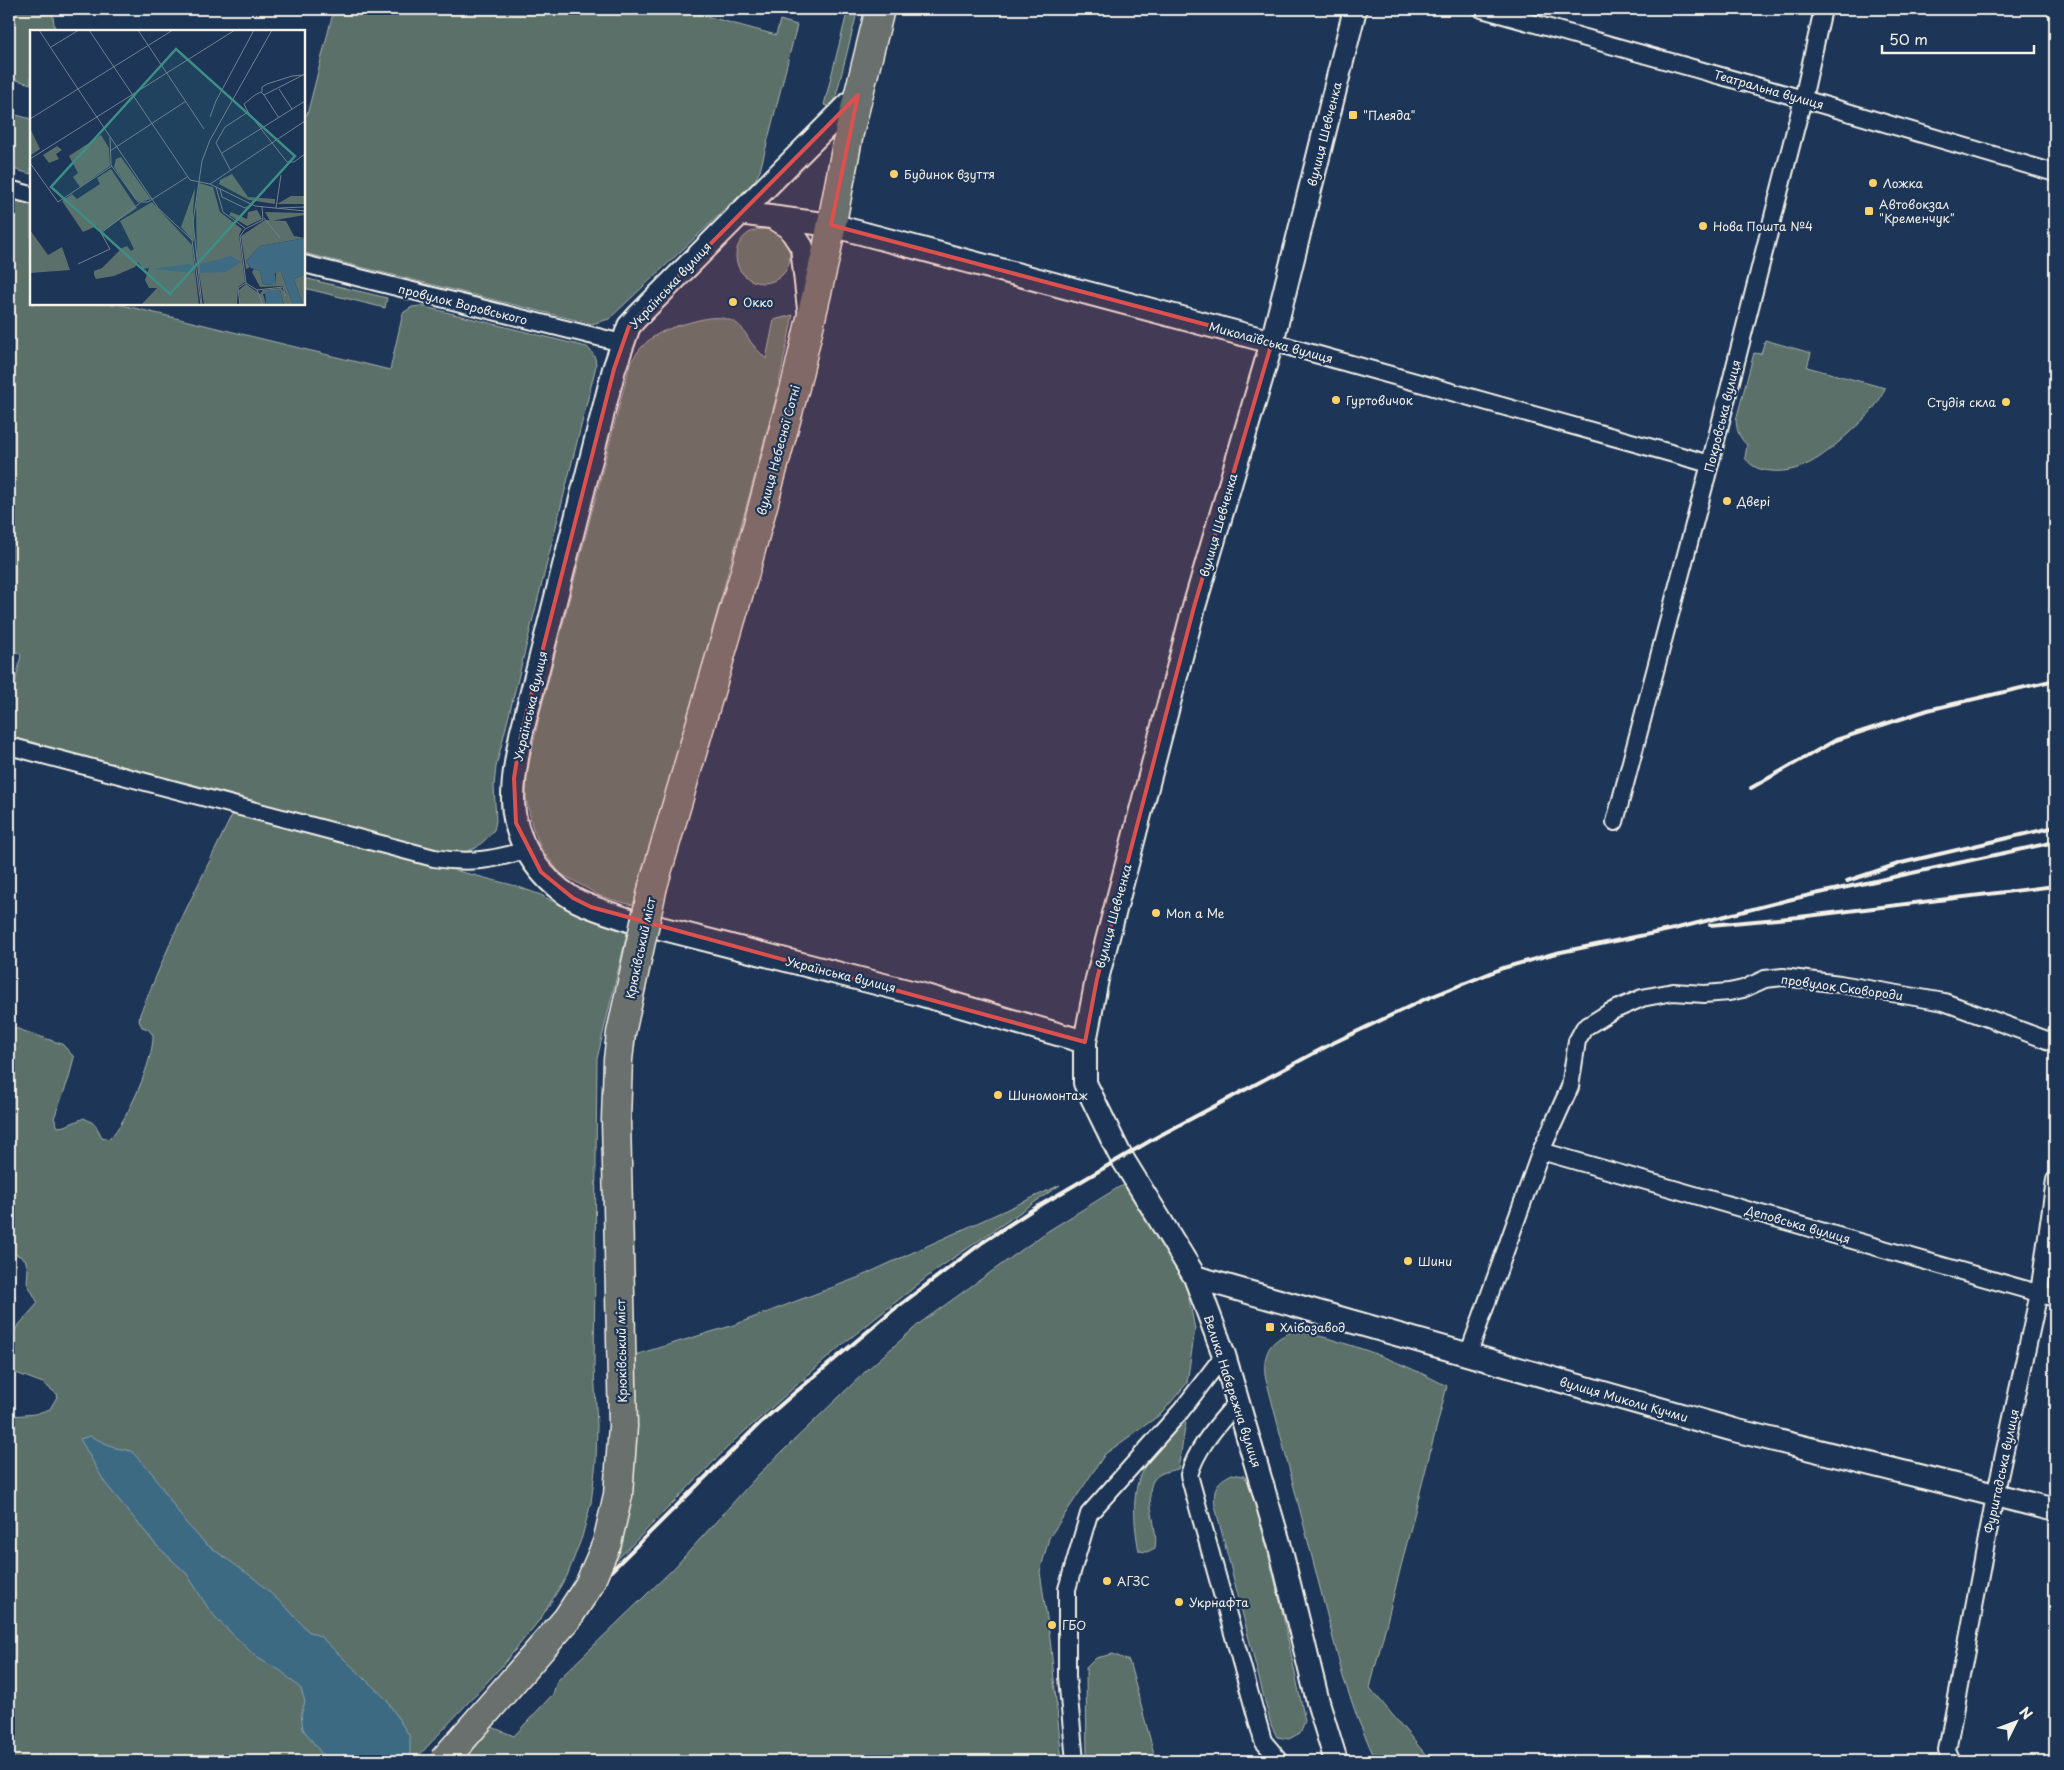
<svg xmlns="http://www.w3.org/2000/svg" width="2064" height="1770" font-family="'Playpen Sans',sans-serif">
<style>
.green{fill:#5c706b;stroke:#a8b0aa}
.water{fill:#3e6a83;stroke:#87a0ab}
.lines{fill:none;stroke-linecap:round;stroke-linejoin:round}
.street-casing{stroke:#f4f1e8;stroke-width:20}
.secondary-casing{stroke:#f4f1e8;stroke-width:26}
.highway-casing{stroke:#f4f1e8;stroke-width:31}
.street{stroke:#1d3557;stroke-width:16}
.secondary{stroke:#1d3557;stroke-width:22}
.highway{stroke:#6b706d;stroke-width:28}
.rail{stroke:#f4f1e8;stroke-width:4}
.highway-bridge-casing{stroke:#f4f1e8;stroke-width:31;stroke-linecap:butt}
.highway-bridge{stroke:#6b706d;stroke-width:28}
.marked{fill:#dc504e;fill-opacity:0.2;stroke:#dc504e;stroke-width:4;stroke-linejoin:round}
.poi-dot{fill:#ffd166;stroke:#1d3557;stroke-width:2}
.labels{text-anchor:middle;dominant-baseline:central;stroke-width:4.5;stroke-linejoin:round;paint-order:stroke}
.street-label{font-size:12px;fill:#f4f1e8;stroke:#1d3557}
.poi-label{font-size:12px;fill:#f4f1e8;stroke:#1d3557;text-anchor:start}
.inset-road{fill:none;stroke:#738091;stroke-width:1}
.view{fill:#3d8f86;fill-opacity:0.15;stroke:#3d8f86;stroke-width:2.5}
.inset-edge{fill:none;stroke:#f4f1e8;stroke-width:2.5}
</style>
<rect width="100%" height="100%" fill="#1d3557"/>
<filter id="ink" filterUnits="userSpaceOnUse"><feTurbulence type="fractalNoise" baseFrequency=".02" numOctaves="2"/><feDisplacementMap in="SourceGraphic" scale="10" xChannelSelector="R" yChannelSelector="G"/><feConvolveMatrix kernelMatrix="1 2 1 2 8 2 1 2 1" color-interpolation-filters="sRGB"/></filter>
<g filter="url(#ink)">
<path class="green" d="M9,9H52L55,31H31V84L9,78Z
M334,9H680L776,35L780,20L797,25L760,171L753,183L609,319L592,324L304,253V114L307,115Z
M848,9H858L833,108L824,105Z
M9,113L31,119V141L29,149L31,150V174L9,168Z
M9,199L31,205V304H118L390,370L403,313L412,307L421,306L587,347C593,353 596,357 596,366L496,767L494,786L496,821L494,830L486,839L476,848L463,853L436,852L9,737V714L21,655L9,647Z
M736 256a27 27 0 1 1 54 0a27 27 0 1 1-54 0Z
M304,278L387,298L385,308L304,288Z
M793,315L775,402L636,906L600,896L560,873L541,848L532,826L526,798L527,773L540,713L630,364C646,335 664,329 695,321C710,317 722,315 736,323C743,328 746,334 750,341C755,348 761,353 766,359L774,320Z
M1765,340L1811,353L1807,367L1885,388C1879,406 1864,419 1850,432C1827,453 1804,474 1771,471C1759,470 1752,467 1745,458L1747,445C1739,437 1737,432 1736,420L1754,353L1761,354Z
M233,813L516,886L541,895L580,916L627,933L597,1059L594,1368L597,1425L596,1462L591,1503L582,1537L567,1576L541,1618L502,1666L414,1761H404L282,1661L351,1761H9V1419L12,1416L35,1414L50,1409L58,1395L43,1383L16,1373L9,1362V1344L11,1338L17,1327L38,1303L27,1283L28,1269L25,1259L12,1252L9,1254V1026L62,1044L74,1057L69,1078L54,1118L58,1127L65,1126L84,1118L95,1124L102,1137L109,1139C127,1122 154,1060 153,1035L148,1029L142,1027L139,1021L140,1014L175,932Z
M1129,1184L1184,1273L1195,1329L1187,1383L1161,1414L1105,1454L1049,1538L1040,1572L1050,1638L1062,1761H464L492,1727L514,1736L553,1694L557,1681L674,1568L759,1474L867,1370L920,1323L1048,1231L1119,1187Z
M1060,1185L936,1270L843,1344L735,1440L606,1571L628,1357L731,1326L857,1278Z
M1291,1332C1309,1332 1324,1337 1340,1342C1378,1353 1412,1368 1447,1386L1370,1688L1431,1761H1376L1359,1722L1343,1677L1265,1375C1263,1352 1270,1341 1291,1332Z
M1184,1421L1186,1423L1178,1469C1170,1471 1158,1472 1153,1481C1144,1497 1159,1529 1155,1548L1147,1552L1139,1551C1134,1526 1130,1487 1146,1465C1157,1449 1171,1435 1184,1421Z
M1232,1474L1244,1476L1251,1485L1281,1606L1305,1721L1300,1733L1289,1739L1277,1737L1271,1725L1215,1506C1213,1488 1216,1482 1232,1474Z
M1113,1654L1129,1661L1156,1761H1087L1086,1668L1096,1658Z"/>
<path class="water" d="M90,1436L116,1448L131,1451L152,1473L185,1522L206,1544L255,1579L288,1609L308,1631L321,1637L386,1699L410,1737V1761H327L303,1729L301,1715L305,1702L301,1689L281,1671L256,1657L217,1619L208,1608L187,1574L157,1546L105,1483L80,1439Z"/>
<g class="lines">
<g class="street-casing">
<path id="street" d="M1482,9L1803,99L2055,173
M9,189L31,195
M304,264L622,343
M1272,342L1710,464
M9,746L434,858C470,864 492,860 527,850
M1615,822L1710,464L1803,99L1823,9
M1541,1151L2055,1298
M1468,1355L1541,1151L1570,1087L1577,1041L1584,1028L1610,1012L1642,998L1673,992L1704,994L1729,992L1743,989L1765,979L1783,977L1840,984L1944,1002L2055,1043
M1238,1401C1219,1424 1197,1446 1189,1475L1263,1741L1280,1761
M1075,1761L1067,1677V1589L1089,1514L1181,1411L1224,1355
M1952,1761L1947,1750L1995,1496L2039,1293L2055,1180"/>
</g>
<g class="secondary-casing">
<path id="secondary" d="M858,95L638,316L629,326L614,369L521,735C517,756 513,777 513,799C513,839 538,877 572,898C589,908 610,913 629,920L919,994L1085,1042
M739,213L831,225L1272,342
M772,217L789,227L802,247L809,309
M1195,1277L1734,1430L2055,1510
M1336,1761L1318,1702L1279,1543L1224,1355L1195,1277L1119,1153L1085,1083V1042L1097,979L1194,607L1272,342L1355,9"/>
</g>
<g class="highway-casing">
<path id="highway" d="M653,886L745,572L795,387L826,254L849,133L880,9"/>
</g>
<use href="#street" class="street"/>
<use href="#secondary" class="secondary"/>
<use href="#highway" class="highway"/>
<path class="rail" d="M1751,788L1836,740L1928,710L2055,680
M1847,881L1901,863L2055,827
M1710,925L1799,917L2055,886
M444,1761L598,1584L760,1423L791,1396L892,1311L983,1242L1032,1210L1155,1138L1333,1043L1423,1000L1503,968L1556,953L1674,929L1792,899L2055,842"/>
<g class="highway-bridge-casing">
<path id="highway-bridge" d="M443,1761L567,1619L589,1585L607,1543L618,1495L623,1426L616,1120L618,1060L621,1033L653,886"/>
</g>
<use href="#highway-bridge" class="highway-bridge"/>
</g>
</g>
<path class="marked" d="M858,95L831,225L1272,342L1194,607L1097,979L1085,1042L591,907L573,898L541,872L516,823L514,778L521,735L614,369L629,326Z"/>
<g class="poi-dot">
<rect x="1348" y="110" width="10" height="10" rx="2.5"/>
<circle cx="894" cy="174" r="5"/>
<circle cx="1873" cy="183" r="5"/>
<rect x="1864" y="206" width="10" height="10" rx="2.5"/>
<circle cx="1703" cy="226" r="5"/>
<circle cx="733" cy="302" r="5"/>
<circle cx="1336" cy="400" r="5"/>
<circle cx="2006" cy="402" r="5"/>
<circle cx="1727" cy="501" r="5"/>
<circle cx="1156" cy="913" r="5"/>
<circle cx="998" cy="1095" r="5"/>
<circle cx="1408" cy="1261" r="5"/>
<rect x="1265" y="1322" width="10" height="10" rx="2.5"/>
<circle cx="1107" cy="1581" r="5"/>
<circle cx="1179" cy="1602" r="5"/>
<circle cx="1052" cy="1625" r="5"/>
</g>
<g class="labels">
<g class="street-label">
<text transform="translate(1769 89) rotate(16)">Театральна вулиця</text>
<text transform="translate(1324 134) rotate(-76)">вулиця Шевченка</text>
<text transform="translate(670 285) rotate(-47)">Українська вулиця</text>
<text transform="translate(463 304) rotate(14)">провулок Воровського</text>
<text transform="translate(1271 342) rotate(15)">Миколаївська вулиця</text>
<text transform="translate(1722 416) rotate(-76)">Покровська вулиця</text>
<text transform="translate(778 450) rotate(-75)">вулиця Небесної Сотні</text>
<text transform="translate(1218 525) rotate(-74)">вулиця Шевченка</text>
<text transform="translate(530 706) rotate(-77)">Українська вулиця</text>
<text transform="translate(1113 916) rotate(-75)">вулиця Шевченка</text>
<text transform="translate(640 948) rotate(-78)">Крюківський міст</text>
<text transform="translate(841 974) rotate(14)">Українська вулиця</text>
<text transform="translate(1842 987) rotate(8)">провулок Сковороди</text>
<text transform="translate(1798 1224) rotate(16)">Деповська вулиця</text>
<text transform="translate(621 1351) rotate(-91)">Крюківський міст</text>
<text transform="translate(1233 1391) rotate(72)">Велика Набережна вулиця</text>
<text transform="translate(1624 1399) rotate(16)">вулиця Миколи Кучми</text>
<text transform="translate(2001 1471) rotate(-78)">Фурштадська вулиця</text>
</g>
<g class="poi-label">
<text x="1363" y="115">"Плеяда"</text>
<text x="904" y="174">Будинок взуття</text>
<text x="1883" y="183">Ложка</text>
<text x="1879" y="204">Автовокзал<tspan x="1879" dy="14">"Кременчук"</tspan></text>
<text x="1713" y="226">Нова Пошта №4</text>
<text x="743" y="302">Окко</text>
<text x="1346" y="400">Гуртовичок</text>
<text x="1996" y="402" text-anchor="end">Студія скла</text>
<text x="1737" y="501">Двері</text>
<text x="1166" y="913">Mon a Me</text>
<text x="1008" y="1095">Шиномонтаж</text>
<text x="1418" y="1261">Шини</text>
<text x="1280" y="1327">Хлібозавод</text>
<text x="1117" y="1581">АГЗС</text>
<text x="1189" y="1602">Укрнафта</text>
<text x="1062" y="1625">ГБО</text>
</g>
</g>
<g transform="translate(30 30)">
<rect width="275" height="275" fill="#1d3557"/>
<path d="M0,98L10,119L0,126ZM71,105L79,118L80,136L50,157L43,147L48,143L39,126ZM27,116L32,120L26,124L29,129L19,133L13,125ZM91,127L121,169L111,172L105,169L84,137L86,129ZM81,139L107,178L71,202L67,196L53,202L32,171L42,164L47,169L70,154L67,148ZM202,144L218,167L245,169V174L219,170L189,154L190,150ZM169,153L183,157L190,182L212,199L209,205L215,252L208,257L207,275H174L167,229L166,176ZM165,158L163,182L164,212L151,197ZM261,166H275V174H247ZM122,172L162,215L169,275H111L127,258H119L115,250L119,238L113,239L108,232L105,237L84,246L66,249L64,245V241L72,238L92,218L97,216L101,221L104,219L90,191ZM227,180L232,189L217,196L199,185L201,182L217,189L218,182ZM235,182L275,183V185L240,191ZM235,190L256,191L264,206L275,208L230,216L216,231L220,237L216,239L211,206ZM0,200L18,225L32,217L40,240L0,243ZM224,239L230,241L233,255L246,254V241L251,242L263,275H254L250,260L233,264L236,275H210L209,260L216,254L230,264L233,260L251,258L257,265L253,256L230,257L222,242ZM275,244V275H273L264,249Z" fill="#5c706b"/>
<path d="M275,208V244L264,249L273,275H263L251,242L245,243L246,254L233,255L230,241L221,238L216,231L230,216ZM201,226L211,232L196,242L170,243V234ZM159,234L165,237L164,243L123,239ZM250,260L254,275H236L235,261Z" fill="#3e6a83"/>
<path class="inset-road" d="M9,0L48,59M59,0L160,150L180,154L225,176L275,181M108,0L174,99M143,0L48,59L128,178L162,210L171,275M21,17L49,0M249,59L262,79M232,62V57L237,54L262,46L273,45M234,65L249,88M218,82L257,132H264L275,124M180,87L186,71L224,0M0,89L48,59M80,107L81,135L108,172H118L157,147M80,121L156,71M192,123L275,71M0,129L205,0M0,133L28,172L82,136M201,141L186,113L195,97L218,82L214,74L225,65L231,62L234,65L275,44M180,154L275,91M186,157L193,182L215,198M190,159L192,167L215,178L222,175M232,176L233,190L215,199L210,206L216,253L227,260L253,257L256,266M246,178L251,145M249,178L275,177M234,188L250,208M48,234L80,219L71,203L110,173M227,260L233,275M172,275L163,192L172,131L180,110L242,0M210,275L208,258L216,253"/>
<path class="view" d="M146,19L265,126L140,264L21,157Z"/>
<rect width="275" height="275" class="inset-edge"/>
</g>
<rect width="2064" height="1770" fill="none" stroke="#1d3557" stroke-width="30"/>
<rect x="15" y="15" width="2034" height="1740" fill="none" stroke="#f4f1e8" stroke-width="2" filter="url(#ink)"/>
<g transform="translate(2016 1722) rotate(48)" stroke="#1d3557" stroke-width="4" paint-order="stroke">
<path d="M0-4L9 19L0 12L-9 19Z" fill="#f4f1e8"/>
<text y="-8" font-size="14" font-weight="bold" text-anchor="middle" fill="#f4f1e8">N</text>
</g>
<path d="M1882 45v8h152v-8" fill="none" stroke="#f4f1e8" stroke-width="2.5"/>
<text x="1889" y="45" font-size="15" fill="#f4f1e8" stroke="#1d3557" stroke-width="4" paint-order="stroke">50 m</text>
</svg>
